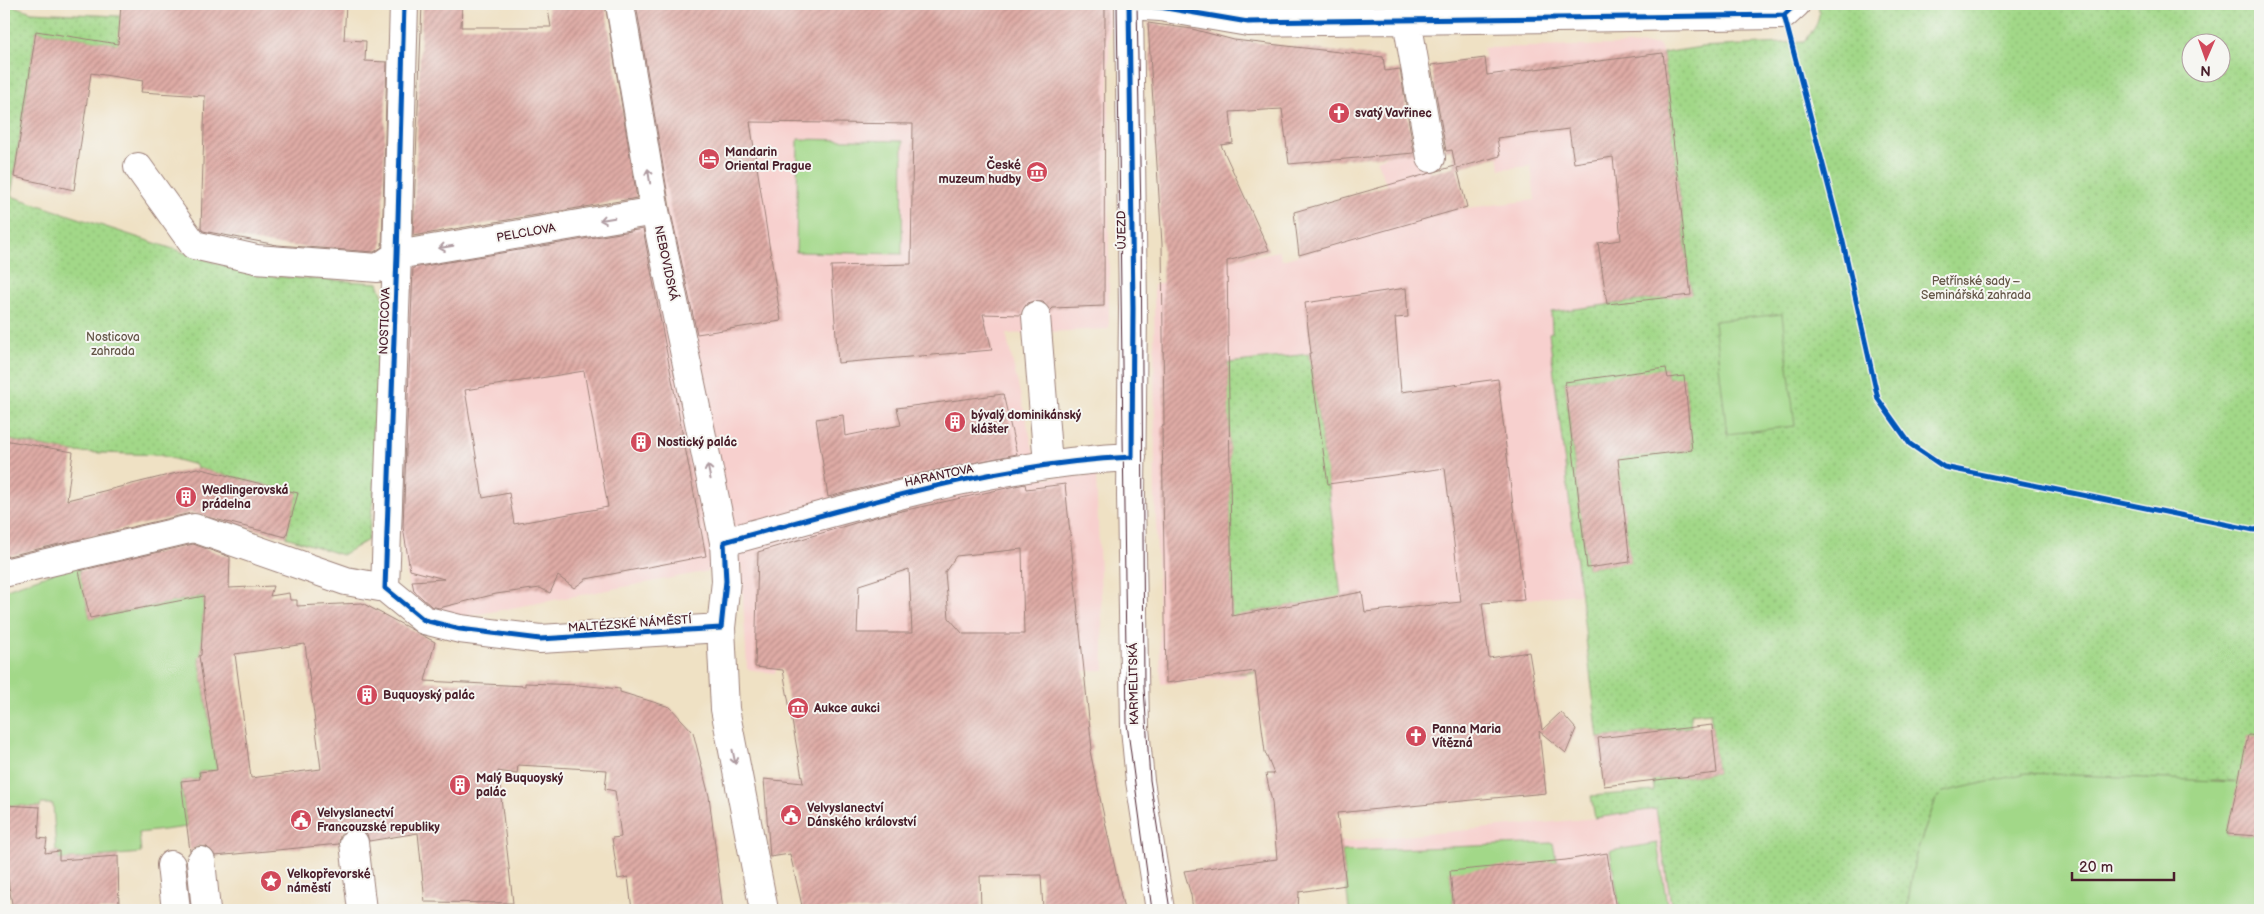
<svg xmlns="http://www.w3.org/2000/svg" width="2264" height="914" font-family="'Balsamiq Sans',sans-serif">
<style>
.built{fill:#f7d0ce}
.grass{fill:url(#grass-dots);stroke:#767c5a;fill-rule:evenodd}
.garden{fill:#a2d888;stroke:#767c5a}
.building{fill:url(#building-hatch);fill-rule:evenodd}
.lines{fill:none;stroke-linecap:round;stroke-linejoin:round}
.minor-casing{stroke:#9c8078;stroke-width:30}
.minor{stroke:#fff;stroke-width:28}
.tram{stroke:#4a1f2b;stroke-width:1}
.cycleway-casing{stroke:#f6f6f2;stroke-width:8}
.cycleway{stroke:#0057b8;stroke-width:5}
.oneway{stroke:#ae9aa0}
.labels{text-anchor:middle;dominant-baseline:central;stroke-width:4;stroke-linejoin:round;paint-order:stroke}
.poi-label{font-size:12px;font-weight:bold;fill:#4a1f2b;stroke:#f6f6f2;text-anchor:start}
.street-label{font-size:12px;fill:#4a1f2b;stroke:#f6f6f2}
.park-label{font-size:12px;fill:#645647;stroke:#f6f6f2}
</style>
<defs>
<pattern id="grass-dots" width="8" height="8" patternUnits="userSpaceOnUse" patternTransform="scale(1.25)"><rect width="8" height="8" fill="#a2d888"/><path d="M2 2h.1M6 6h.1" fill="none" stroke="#8db976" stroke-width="1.8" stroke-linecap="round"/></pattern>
<pattern id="building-hatch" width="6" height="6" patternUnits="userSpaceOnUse" patternTransform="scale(1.25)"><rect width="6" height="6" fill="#dfaca6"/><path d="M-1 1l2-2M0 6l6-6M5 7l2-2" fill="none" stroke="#b78b87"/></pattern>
</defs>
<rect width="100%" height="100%" fill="#f6f6f2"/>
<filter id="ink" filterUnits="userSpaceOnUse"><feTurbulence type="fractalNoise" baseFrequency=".02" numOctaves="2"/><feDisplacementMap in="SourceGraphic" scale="10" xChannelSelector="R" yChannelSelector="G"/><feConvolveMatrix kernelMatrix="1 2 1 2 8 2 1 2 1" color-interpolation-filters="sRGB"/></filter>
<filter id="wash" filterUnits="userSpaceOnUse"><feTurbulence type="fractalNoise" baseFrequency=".0096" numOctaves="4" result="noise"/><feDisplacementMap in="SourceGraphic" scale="20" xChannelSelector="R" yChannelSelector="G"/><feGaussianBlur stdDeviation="1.12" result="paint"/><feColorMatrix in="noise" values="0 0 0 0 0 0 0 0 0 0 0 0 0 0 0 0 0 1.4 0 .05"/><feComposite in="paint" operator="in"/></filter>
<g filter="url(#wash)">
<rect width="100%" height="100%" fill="#efe1c4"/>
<path class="built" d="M632,4H1109V329L1006,334L1040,478L1096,475L1104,670L982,675L777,668L775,673L747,669L741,565L453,619L412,606L394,498L408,265L666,219Z
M1659,44L1663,53L1691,295L1551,312L1552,332L1549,334L1581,594L1482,603L1345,633L1337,596L1241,613L1247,677L1161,684L1155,494L1154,285L1235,259L1279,251L1282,260L1458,209L1535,200L1531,166L1500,169L1483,48Z
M1420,144L1430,173L1387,185L1376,160Z
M1656,808L1672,910H1349L1339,842L1595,818Z"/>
<path class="grass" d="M7,4L32,12L161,18L158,51L36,31L11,196L253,275L378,283L390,315L379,453L368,540L342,555L286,537L297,493L197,468L196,465L159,455L73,452L4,439V23Z
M1818,4H2260V783L2217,780L1943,792L1936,799L1915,857L1907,910H1672L1656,809L1595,818L1591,796L1654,791L1653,780L1717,773L1710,712L1690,714L1691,727L1598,738L1549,333L1552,332L1551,312L1691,294L1663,53L1701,47L1804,42C1814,29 1822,21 1818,4ZM2192,42H2222V72H2192ZM1666,368L1668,378L1684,377L1692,450L1665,453L1656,370ZM1607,376L1630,561L1587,568L1565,382Z
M1309,354L1326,467L1341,597L1251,612L1258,672L1232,674L1228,363Z"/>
<path class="garden" d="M798,139L903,141L902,254L796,252Z
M1782,314L1795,426L1727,434L1714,321Z
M78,564L90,618L204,596L201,655L199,657L217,770L199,772L200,779L181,781L187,827L139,833L141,853L59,860V851L56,852L53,804H41L40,807L4,805V590Z
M2027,773L2239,782L2227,834L2260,836V910H1907L1915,857L1936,799L1943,792Z
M1553,843L1566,910H1522L1521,893L1450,871L1454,910H1349L1342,851Z
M1657,843L1668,910H1620L1610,851Z"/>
<g id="blocks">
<path class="building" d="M121,4H346L344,40L366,41L365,61L387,62L382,247L374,252L277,245L203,231L201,228L205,96L141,92L143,81L91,73L74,190L14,177L36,31L118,44Z
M422,4H462L461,27H551L547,4H605L637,198L413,236Z
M636,4H1105L1104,306L1053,308L1050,311L1043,302L1034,301L1027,303L1021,315L983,314L992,350L838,363L831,266L911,264L913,124L750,122L781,321L697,334L670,208Z
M1148,23L1192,29L1234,40L1383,57L1385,71L1400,69L1414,153L1289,164L1282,109L1230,112L1233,143L1221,145L1269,250L1227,261L1232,616L1362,592L1365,612L1461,602L1445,468L1328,484L1309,353H1311L1305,303L1406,288L1408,317L1395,318L1401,392L1498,379L1524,600L1482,603L1489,658L1529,652L1542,730L1561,712L1576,729L1566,753L1539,731L1546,793L1337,813L1346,885L1299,892L1298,910H1193L1191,895L1184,871L1277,859L1272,802L1266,774H1274L1265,752L1255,671L1166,683L1162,426H1164L1162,244Z
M1663,53L1691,295L1607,304L1598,243L1621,240L1613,157L1574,163L1569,129L1497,138L1500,156L1457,168L1467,207L1299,255L1294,212L1455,166L1452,150L1446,151L1431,65L1485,58L1487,75Z
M643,229L706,556L586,579L574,588L558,576L550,593L540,588L496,594L439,608L431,606L414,591L412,581L444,579L410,570L403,527L413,268ZM584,371L608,507L514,524L509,493L483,498L465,390Z
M1666,368L1668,378L1684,376L1692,450L1618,459L1630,562L1587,568L1565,382Z
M1003,394L1017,454L922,473L828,497L816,419L843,415L845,436L901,425L897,408Z
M4,440L73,452L67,500L197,468L298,493L286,537L191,513L4,557Z
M1025,484L1026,489L1065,484L1092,749L1090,751L1124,910H1043L1041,875L980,876L981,910H803L790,854L770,857L764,779L803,783L783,670L755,667L758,552L879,516ZM1022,549L1024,634H963L949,618L945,572L956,556ZM909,569L912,633H857L859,585Z
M193,544L230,557L229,588L273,586L270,596L289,593L290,600H297V606L362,603L435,642L425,681L525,686V683L579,685L620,689V692L670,707L693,732L709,796L723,910H632L628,877L618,879L612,838L621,837L615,791L605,789L607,770L518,765L517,774L498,771L513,903L425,902L418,833L369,841L367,834L361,829L353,827L344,831L340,836L339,844L215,856L207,847L199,846L190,851L181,781L200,779L199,772L217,770L199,656L201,655L204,596L90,618L79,571ZM305,644L321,769L251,778L235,654Z
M1712,725L1717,773L1604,786L1598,738Z
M2248,735L2260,736V836L2227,834Z
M4,805L40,807L38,838L47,839L45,853L59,851V860L118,856L119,910H13L7,874H4Z
M1607,853L1616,910H1454L1450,871L1566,860Z"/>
</g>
</g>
<g filter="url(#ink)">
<use href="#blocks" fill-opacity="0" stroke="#9c8078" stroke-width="1"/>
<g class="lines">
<g class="minor-casing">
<path id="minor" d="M620,4L655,211L724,542L726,581L721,628L725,709L764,910
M1129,4L1133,308L1131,495L1135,728L1140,781L1160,910
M1129,5L1160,7L1248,22L1784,15L1796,4
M1407,20L1431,158
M138,167L194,245L256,259L378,268L397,255L655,211
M1036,316L1048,464
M724,542C858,506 993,463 1132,457
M4,573L194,528L346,581L385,588L424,620L460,629L540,639L721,628
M385,588L397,255L404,4
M354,843L362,910
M201,861L206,910
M171,865L176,910"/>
</g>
<use href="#minor" class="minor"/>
<path class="tram" d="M1117,4L1127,724L1152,910
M1137,4L1141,217L1144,688L1150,780L1170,910"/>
<g class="cycleway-casing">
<path id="cycleway" d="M404,4L397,255L385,588L424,620L460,629L540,639L721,628L726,581L724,542C858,506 993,463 1132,457L1133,308L1129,4
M1129,5L1160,7L1248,22L1784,15L1796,4
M1784,15L1843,242L1878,399L1910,444L1944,467L2254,530L2260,529"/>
</g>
<use href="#cycleway" class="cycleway"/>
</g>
<defs><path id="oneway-shaft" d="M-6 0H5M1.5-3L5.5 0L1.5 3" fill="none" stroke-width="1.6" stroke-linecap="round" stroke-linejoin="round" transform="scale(1.25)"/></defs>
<g class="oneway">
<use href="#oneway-shaft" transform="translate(649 176) rotate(-99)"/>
<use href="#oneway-shaft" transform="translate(607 219) rotate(170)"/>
<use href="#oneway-shaft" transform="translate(446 247) rotate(170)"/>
<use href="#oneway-shaft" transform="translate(709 472) rotate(-102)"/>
<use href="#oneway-shaft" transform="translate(734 757) rotate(78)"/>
</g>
</g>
<defs>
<g id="church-disc" transform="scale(1.125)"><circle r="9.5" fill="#d1495b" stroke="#f6f6f2"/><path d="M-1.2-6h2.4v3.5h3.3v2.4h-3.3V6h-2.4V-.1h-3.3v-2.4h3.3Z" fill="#fff"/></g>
<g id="hotel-disc" transform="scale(1.125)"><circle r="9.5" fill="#d1495b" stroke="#f6f6f2"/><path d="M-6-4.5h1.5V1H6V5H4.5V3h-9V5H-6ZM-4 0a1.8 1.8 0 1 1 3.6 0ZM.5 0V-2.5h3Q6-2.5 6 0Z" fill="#fff"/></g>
<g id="museum-disc" transform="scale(1.125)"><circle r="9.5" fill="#d1495b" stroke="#f6f6f2"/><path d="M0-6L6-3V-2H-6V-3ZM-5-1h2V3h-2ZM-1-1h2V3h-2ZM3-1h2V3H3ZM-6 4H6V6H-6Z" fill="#fff"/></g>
<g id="building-disc" transform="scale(1.125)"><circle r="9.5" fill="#d1495b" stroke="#f6f6f2"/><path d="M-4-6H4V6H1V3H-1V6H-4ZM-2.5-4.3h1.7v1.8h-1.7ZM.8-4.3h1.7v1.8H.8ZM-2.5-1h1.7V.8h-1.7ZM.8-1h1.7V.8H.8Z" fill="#fff"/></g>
<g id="civic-disc" transform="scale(1.125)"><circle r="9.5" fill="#d1495b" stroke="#f6f6f2"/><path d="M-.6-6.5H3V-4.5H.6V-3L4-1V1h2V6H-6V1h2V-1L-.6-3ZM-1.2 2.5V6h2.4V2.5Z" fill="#fff"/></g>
<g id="sight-disc" transform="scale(1.125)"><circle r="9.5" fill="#d1495b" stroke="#f6f6f2"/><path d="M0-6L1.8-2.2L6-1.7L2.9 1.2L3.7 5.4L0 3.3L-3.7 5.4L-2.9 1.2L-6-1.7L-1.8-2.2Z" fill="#fff"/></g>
</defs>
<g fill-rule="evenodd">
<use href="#church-disc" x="1339" y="113"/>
<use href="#hotel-disc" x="709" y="159"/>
<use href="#museum-disc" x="1037" y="172"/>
<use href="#building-disc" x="955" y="422"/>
<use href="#building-disc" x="641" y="442"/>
<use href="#building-disc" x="186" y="497"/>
<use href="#building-disc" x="367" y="695"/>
<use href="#museum-disc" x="798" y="708"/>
<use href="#church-disc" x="1416" y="736"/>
<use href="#building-disc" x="460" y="785"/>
<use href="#civic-disc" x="791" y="815"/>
<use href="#civic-disc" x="301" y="820"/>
<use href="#sight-disc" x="271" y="881"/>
</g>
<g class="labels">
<g class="poi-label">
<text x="1355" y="113">svatý Vavřinec</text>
<text x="725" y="152">Mandarin<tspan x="725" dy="14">Oriental Prague</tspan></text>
<text x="1021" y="165" text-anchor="end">České<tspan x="1021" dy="14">muzeum hudby</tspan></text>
<text x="971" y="415">bývalý dominikánský<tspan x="971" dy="14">klášter</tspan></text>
<text x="657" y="442">Nostický palác</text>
<text x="202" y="490">Wedlingerovská<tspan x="202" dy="14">prádelna</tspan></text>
<text x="383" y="695">Buquoyský palác</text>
<text x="814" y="708">Aukce aukci</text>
<text x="1432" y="729">Panna Maria<tspan x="1432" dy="14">Vítězná</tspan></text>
<text x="476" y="778">Malý Buquoyský<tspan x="476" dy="14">palác</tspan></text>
<text x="807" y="808">Velvyslanectví<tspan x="807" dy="14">Dánského království</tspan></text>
<text x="317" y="813">Velvyslanectví<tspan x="317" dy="14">Francouzské republiky</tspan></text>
<text x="287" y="874">Velkopřevorské<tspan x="287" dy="14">náměstí</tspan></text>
</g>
<g class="street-label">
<text transform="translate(1122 230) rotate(-91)">ÚJEZD</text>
<text transform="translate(526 233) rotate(-10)">PELCLOVA</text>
<text transform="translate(666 263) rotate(78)">NEBOVIDSKÁ</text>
<text transform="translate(385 321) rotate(-88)">NOSTICOVA</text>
<text transform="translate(939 476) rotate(-12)">HARANTOVA</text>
<text transform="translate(630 624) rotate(-4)">MALTÉZSKÉ NÁMĚSTÍ</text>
<text transform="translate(1134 684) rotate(-91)">KARMELITSKÁ</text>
</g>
<g class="park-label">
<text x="1976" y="281">Petřínské sady –<tspan x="1976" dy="14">Seminářská zahrada</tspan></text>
<text x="113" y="337">Nosticova<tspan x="113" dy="14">zahrada</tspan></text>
</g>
</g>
<rect width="2264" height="914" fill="none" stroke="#f6f6f2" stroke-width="20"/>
<g transform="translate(2206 58) rotate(182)"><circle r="24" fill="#f6f6f2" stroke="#b1a0a2"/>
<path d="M0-4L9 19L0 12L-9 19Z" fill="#d1495b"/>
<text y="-8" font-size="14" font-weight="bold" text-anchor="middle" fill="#4a1f2b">N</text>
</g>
<path d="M2072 872v8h102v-8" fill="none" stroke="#4a1f2b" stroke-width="2.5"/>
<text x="2079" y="872" font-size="15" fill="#4a1f2b" stroke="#f6f6f2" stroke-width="4" paint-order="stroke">20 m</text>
</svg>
